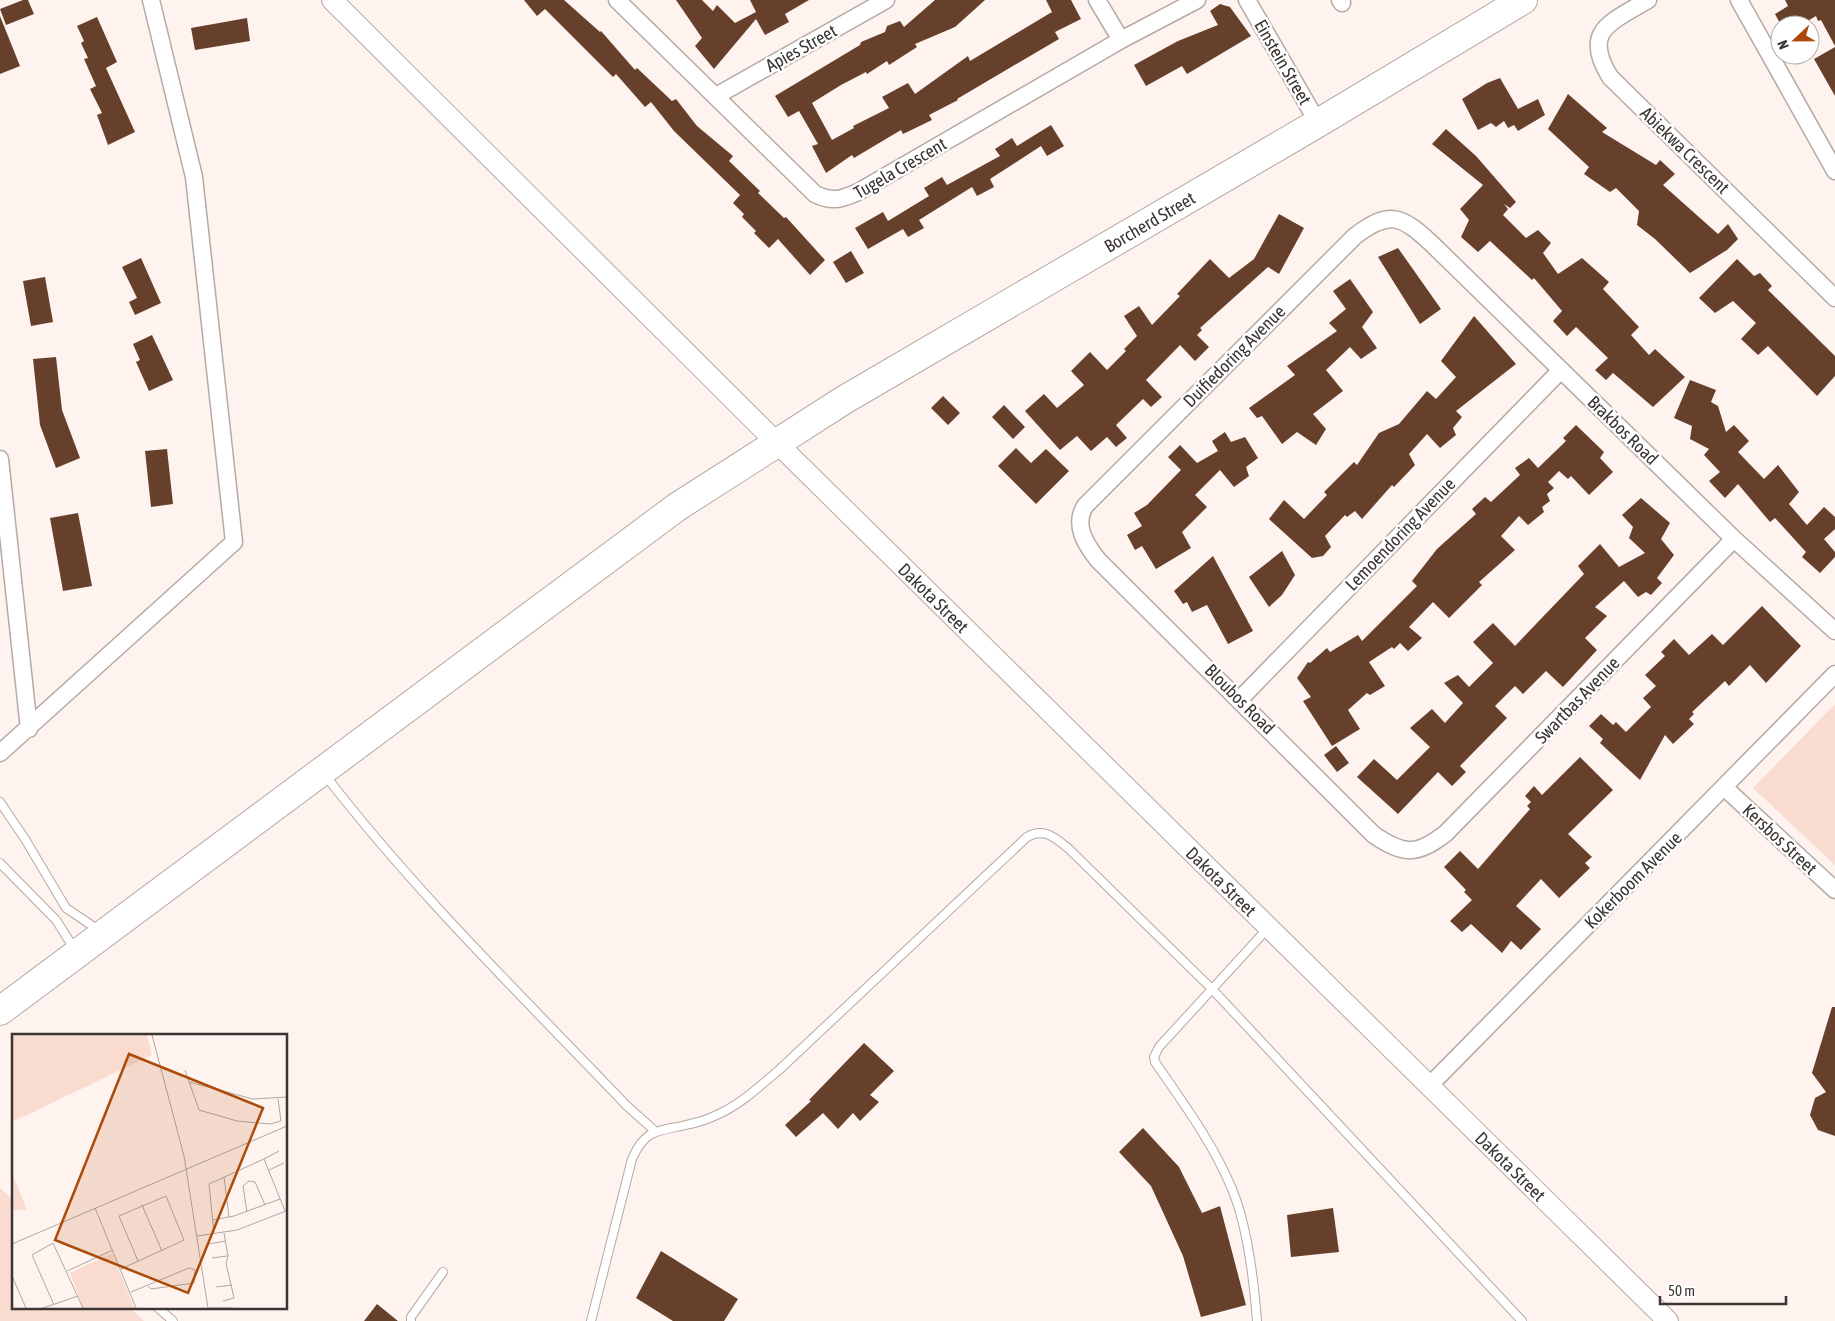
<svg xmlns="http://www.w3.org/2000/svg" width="1835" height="1321" font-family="'Asap Condensed',sans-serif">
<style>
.green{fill:#f9dccf}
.building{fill:#67402c}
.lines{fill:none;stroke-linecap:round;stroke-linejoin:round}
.service-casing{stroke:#b6aaa4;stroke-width:10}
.minor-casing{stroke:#b6aaa4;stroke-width:19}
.tertiary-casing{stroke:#b6aaa4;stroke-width:22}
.trunk-casing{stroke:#b6aaa4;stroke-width:30}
.service{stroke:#fff;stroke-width:8}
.minor{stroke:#fff;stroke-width:16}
.tertiary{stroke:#fff;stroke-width:20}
.trunk{stroke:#fff;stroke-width:28}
.labels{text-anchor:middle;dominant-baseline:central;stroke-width:5;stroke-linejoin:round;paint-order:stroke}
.street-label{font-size:18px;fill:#3a3432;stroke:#fff}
.inset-road{fill:none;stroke:#b0a7a3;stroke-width:1}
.view{fill:#ac4a09;fill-opacity:0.15;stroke:#ac4a09;stroke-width:2.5}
.inset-edge{fill:none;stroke:#3a3432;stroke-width:2.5}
</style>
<rect width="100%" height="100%" fill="#fef3ee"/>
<path class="green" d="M1835,704V865L1753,788Z
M0,1188L14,1201V1307H129L144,1321H0Z"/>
<path class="building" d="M23,0H28L34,14L6,25L0,9Z
M524,0H564L600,32L601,31L635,70L637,68L672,101L676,99L697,126L733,156L729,161L760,191L758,193L784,218L786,217L825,260L810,275L778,239L769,248L754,233L756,231L742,217L744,214L733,203L740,195L674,131L651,102L645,107L616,74L613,77L545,9L537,16Z
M676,0H702L713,11L717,5L735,23L756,12L750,0H809L785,14L789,22L765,35L756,19L714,69L695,46L702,38Z
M935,0H985L955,27L915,44L917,47L889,65L887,61L867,74L866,72L841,85L812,103L832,140L854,128L853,126L889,108L882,97L908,83L915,94L968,56L970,61L1052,12L1046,0H1071L1081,19L1055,32L1059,39L957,99L958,100L929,115L932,120L903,134L901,130L854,158L852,155L826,173L812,146L818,144L799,111L788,117L775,96L860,45L861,42L885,32L887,26L900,21L904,27Z
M1785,0H1835V46L1821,20L1818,21L1816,16L1801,25H1781L1775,14L1788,6Z
M1220,4L1230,7L1251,36L1187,74L1182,66L1146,86L1134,65L1178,41L1218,25L1210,11Z
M0,16L20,66L0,74Z
M97,17L117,62L106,68L135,132L108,145L97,115L102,113L90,89L96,86L84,59L88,58L81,43L84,41L77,26Z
M247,18L250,41L195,50L191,28Z
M1835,47V96L1814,59Z
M1500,78L1518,109L1538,99L1545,115L1518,131L1514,125L1508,128L1504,121L1496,127L1491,123L1478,130L1462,99L1487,83Z
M1568,94L1607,128L1602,132L1656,165L1660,160L1675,174L1663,185L1718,234L1728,224L1738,239L1727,250L1690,273L1655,239L1637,225L1639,211L1616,188L1610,192L1584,174L1589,167L1548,129Z
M1051,125L1064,146L1047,156L1041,146L990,179L994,187L977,196L972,187L919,220L924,228L908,237L903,229L868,249L855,228L883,212L888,221L929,196L924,188L942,177L947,185L1000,156L995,149L1012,138L1017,146Z
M1446,129L1476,156L1516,202L1510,208L1504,204L1508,209L1503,215L1526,238L1538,230L1551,243L1543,253L1558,274L1582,258L1609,282L1603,289L1639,327L1631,335L1649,355L1655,349L1685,377L1653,407L1613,373L1606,380L1595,370L1608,358L1576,327L1567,336L1553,321L1562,311L1534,278L1532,280L1490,241L1478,252L1461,237L1469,220L1460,209L1483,185L1432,144Z
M1279,214L1304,228L1279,274L1268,267L1200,328L1202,330L1197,335L1209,347L1195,361L1180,345L1146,380L1162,397L1151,407L1143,399L1116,425L1127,438L1116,447L1107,437L1091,451L1077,436L1060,450L1025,411L1044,394L1057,408L1084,385L1071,371L1090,352L1107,370L1126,351L1124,349L1137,336L1124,316L1139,306L1152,325L1180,296L1177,294L1210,259L1229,278L1254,259Z
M1398,248L1441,309L1420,324L1378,257Z
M851,251L864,273L846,283L833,262Z
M141,258L161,303L135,315L129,302L137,298L122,267Z
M1737,259L1754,276L1760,273L1772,286L1768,290L1835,356V376L1817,396L1768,346L1758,355L1741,339L1756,323L1733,301L1715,313L1699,298Z
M45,277L53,322L31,326L23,281Z
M1350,279L1373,312L1362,327L1377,348L1361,359L1350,347L1326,370L1343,391L1313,414L1326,429L1316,445L1297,432L1282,444L1262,416L1257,418L1249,408L1295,375L1287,366L1337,331L1329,323L1346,309L1333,291Z
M1474,316L1516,364L1456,411L1462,417L1453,428L1456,435L1440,448L1427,434L1409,454L1415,465L1394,487L1392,485L1362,519L1355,511L1347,517L1345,515L1325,536L1331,547L1323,556L1312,558L1269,519L1284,500L1304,519L1327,495L1324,492L1354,462L1357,465L1379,433L1399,424L1427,391L1436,399L1456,377L1441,361Z
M152,335L173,380L149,391L136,362L140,360L133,344Z
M56,357L62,410L80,458L56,468L40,425L33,359Z
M1690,380L1716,390L1711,402L1718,406L1726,432L1734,425L1749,441L1738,452L1764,479L1778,465L1799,492L1789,504L1807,525L1824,507L1835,517V529L1824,539L1835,552V557L1820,573L1802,557L1806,552L1775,518L1770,522L1738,484L1725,498L1709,481L1720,472L1704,455L1709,449L1690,439L1692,426L1674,418Z
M943,396L960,413L948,425L931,408Z
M1004,405L1025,427L1013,439L992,417Z
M1576,425L1604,452L1600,458L1613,472L1589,495L1571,476L1568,479L1559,471L1548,482L1554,488L1547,494L1550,501L1542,507L1544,512L1528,525L1519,516L1501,536L1515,550L1479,582L1482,585L1449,618L1433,602L1409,627L1422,638L1408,651L1400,643L1394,649L1392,647L1369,662L1385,686L1370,695L1367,693L1348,710L1360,729L1332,746L1303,701L1311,697L1297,678L1308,662L1310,663L1327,648L1330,652L1358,635L1362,641L1417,586L1412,581L1437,549L1476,514L1472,509L1485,497L1491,502L1520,475L1515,468L1529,458L1538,468L1566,441L1563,438Z
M1225,432L1231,442L1245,437L1258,458L1246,467L1249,476L1234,487L1220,470L1195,495L1207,507L1182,532L1191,548L1156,569L1142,546L1135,550L1127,535L1142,526L1134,513L1147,505L1181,470L1168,457L1180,445L1197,463L1218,451L1212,441Z
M1016,448L1031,463L1046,449L1069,471L1036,504L998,466Z
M167,449L173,504L151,507L145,451Z
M1641,498L1670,523L1661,539L1674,555L1657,578L1662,583L1651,595L1646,592L1638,597L1624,581L1595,607L1607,616L1585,638L1597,650L1563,687L1546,671L1523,694L1515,686L1495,706L1507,718L1460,766L1466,772L1452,786L1438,772L1398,814L1357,777L1374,759L1397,780L1430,747L1410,728L1432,709L1445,723L1463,703L1444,683L1458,675L1469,687L1493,663L1473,642L1493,623L1515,646L1584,574L1578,566L1600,544L1619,567L1645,553L1629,538L1633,527L1622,515Z
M78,513L92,586L63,591L50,518Z
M1282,551L1295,575L1282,595L1269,607L1249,577Z
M1213,556L1253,631L1228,644L1207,605L1192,612L1187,602L1183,604L1174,591Z
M1762,606L1801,646L1766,683L1750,665L1729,686L1725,681L1692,712L1694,714L1689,719L1694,724L1673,744L1665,735L1640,780L1600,743L1603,739L1589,726L1601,714L1613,725L1616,722L1626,732L1651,707L1643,698L1656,686L1645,675L1665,656L1661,652L1674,639L1689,655L1712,634L1723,645Z
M1336,746L1349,763L1337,772L1324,755Z
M1580,757L1613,790L1568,834L1592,857L1585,863L1590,868L1559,898L1541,879L1516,906L1541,929L1521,950L1511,941L1502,953L1471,924L1462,932L1450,921L1472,900L1464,892L1466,890L1444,867L1460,851L1478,869L1530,809L1527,806L1531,802L1525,796L1534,786L1542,795Z
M1832,1007H1835V1136L1818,1130L1810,1115L1815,1098L1826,1092L1812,1073Z
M864,1043L894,1071L870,1095L879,1102L860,1121L853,1113L838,1129L823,1113L796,1137L785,1125L811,1101L809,1100Z
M1143,1128L1179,1167L1202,1213L1220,1206L1246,1305L1201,1317L1183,1256L1151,1186L1119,1152Z
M1333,1208L1339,1252L1291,1257L1287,1215Z
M661,1251L738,1299L724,1321H673L636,1298Z
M377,1304L398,1321H364Z"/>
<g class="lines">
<g class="service-casing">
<path id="service" d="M325,775C416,893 524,998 627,1106L655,1131
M0,802L25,839L66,908L100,931
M0,863L56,920L75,950
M157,1307L173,1321
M411,1321V1317L443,1272
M591,1321L632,1159C646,1127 659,1132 690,1124C701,1122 713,1117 723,1112C743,1102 761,1085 779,1070L1027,837C1044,827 1056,838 1069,849L1213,990L1522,1321
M1257,1321C1254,1282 1247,1225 1232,1189C1213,1143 1183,1103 1155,1062L1154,1057L1159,1047L1269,927"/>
</g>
<g class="minor-casing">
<path id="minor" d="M617,0L815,194C833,203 843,199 860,191L1121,40L1197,0
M1097,0L1121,40
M1247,0L1318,123
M1340,0L1342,3
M1648,0C1612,22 1581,30 1610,77L1835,298
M1739,0L1835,171
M716,96L886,0
M0,459L29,729
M1734,539L1446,833C1417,856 1404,855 1374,835L1098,560C1086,545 1073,525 1085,506L1355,236C1390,209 1402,216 1433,245L1734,539L1835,631
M1240,699L1561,370
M0,753L234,542L194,177L151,0
M1725,788L1835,890
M1430,1085L1835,674"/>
</g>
<g class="tertiary-casing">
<g id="tertiary">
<path id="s1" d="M332,0L776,442L1668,1321"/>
</g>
</g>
<g class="trunk-casing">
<g id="trunk">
<path id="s2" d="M0,1011L677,507L844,400L1318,123L1523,0"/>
</g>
</g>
<use href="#service" class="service"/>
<use href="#minor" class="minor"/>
<use href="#tertiary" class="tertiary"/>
<use href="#trunk" class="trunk"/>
</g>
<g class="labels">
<g class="street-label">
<text transform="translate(801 48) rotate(-29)">Apies Street</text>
<text transform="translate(1283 62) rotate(60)">Einstein Street</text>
<text transform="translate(1685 150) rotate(44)">Abiekwa Crescent</text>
<text transform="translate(900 168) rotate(-30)">Tugela Crescent</text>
<text stroke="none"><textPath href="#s2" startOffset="1396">Borcherd Street</textPath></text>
<text transform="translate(1234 356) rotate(-45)">Duifiedoring Avenue</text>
<text transform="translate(1623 430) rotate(44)">Brakbos Road</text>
<text transform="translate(1400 534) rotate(-46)">Lemoendoring Avenue</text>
<text stroke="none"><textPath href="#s1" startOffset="848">Dakota Street</textPath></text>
<text transform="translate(1240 699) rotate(45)">Bloubos Road</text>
<text transform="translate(1577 700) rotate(-46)">Swartbas Avenue</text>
<text transform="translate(1780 839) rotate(43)">Kersbos Street</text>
<text transform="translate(1633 880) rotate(-45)">Kokerboom Avenue</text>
<text stroke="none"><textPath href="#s1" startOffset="1252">Dakota Street</textPath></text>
<text stroke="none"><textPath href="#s1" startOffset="1658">Dakota Street</textPath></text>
</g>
</g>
<g transform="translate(12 1034)">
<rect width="275" height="275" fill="#fef3ee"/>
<path d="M0,1H135L140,21L0,88ZM0,139L7,156L15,176H0ZM100,219L122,274H71L58,239Z" fill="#f9dccf"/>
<path class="inset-road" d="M140,1L172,122L196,274M173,36L187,76L225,87L258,90L269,87L266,65M177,48L241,65L275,63M252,125L267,117M257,136L272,129M212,143L217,183M130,171L150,217M83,174L124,274M235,178L231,152L237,147L243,148L253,171M201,186L222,182L268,165M202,200L197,150L252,125L273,177M185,202L225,196L274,177M0,210L275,92M196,210L214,207M200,224L215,222M109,235L172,206L154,162L107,182L126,227M55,237L101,216M0,242L14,274M204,253L220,251M119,258L177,234L183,236L182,249L139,255L136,252M211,267L222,264L214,229L216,222L212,199M42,271L20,221L41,209L71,274M31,274L66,262M197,274H221"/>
<path class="view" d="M117,20L251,74L176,259L43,206Z"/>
<rect width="275" height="275" class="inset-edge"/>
</g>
<g transform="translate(1795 40) rotate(248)"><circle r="24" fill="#ffffff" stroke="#b0aead"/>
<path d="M0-4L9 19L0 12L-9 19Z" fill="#ac4a09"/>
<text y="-8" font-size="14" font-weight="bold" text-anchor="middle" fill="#3a3432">N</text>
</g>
<path d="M1660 1296v8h126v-8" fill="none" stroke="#3a3432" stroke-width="2.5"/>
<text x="1668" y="1296" font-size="15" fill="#3a3432" stroke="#ffffff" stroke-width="4" paint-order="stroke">50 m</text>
</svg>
